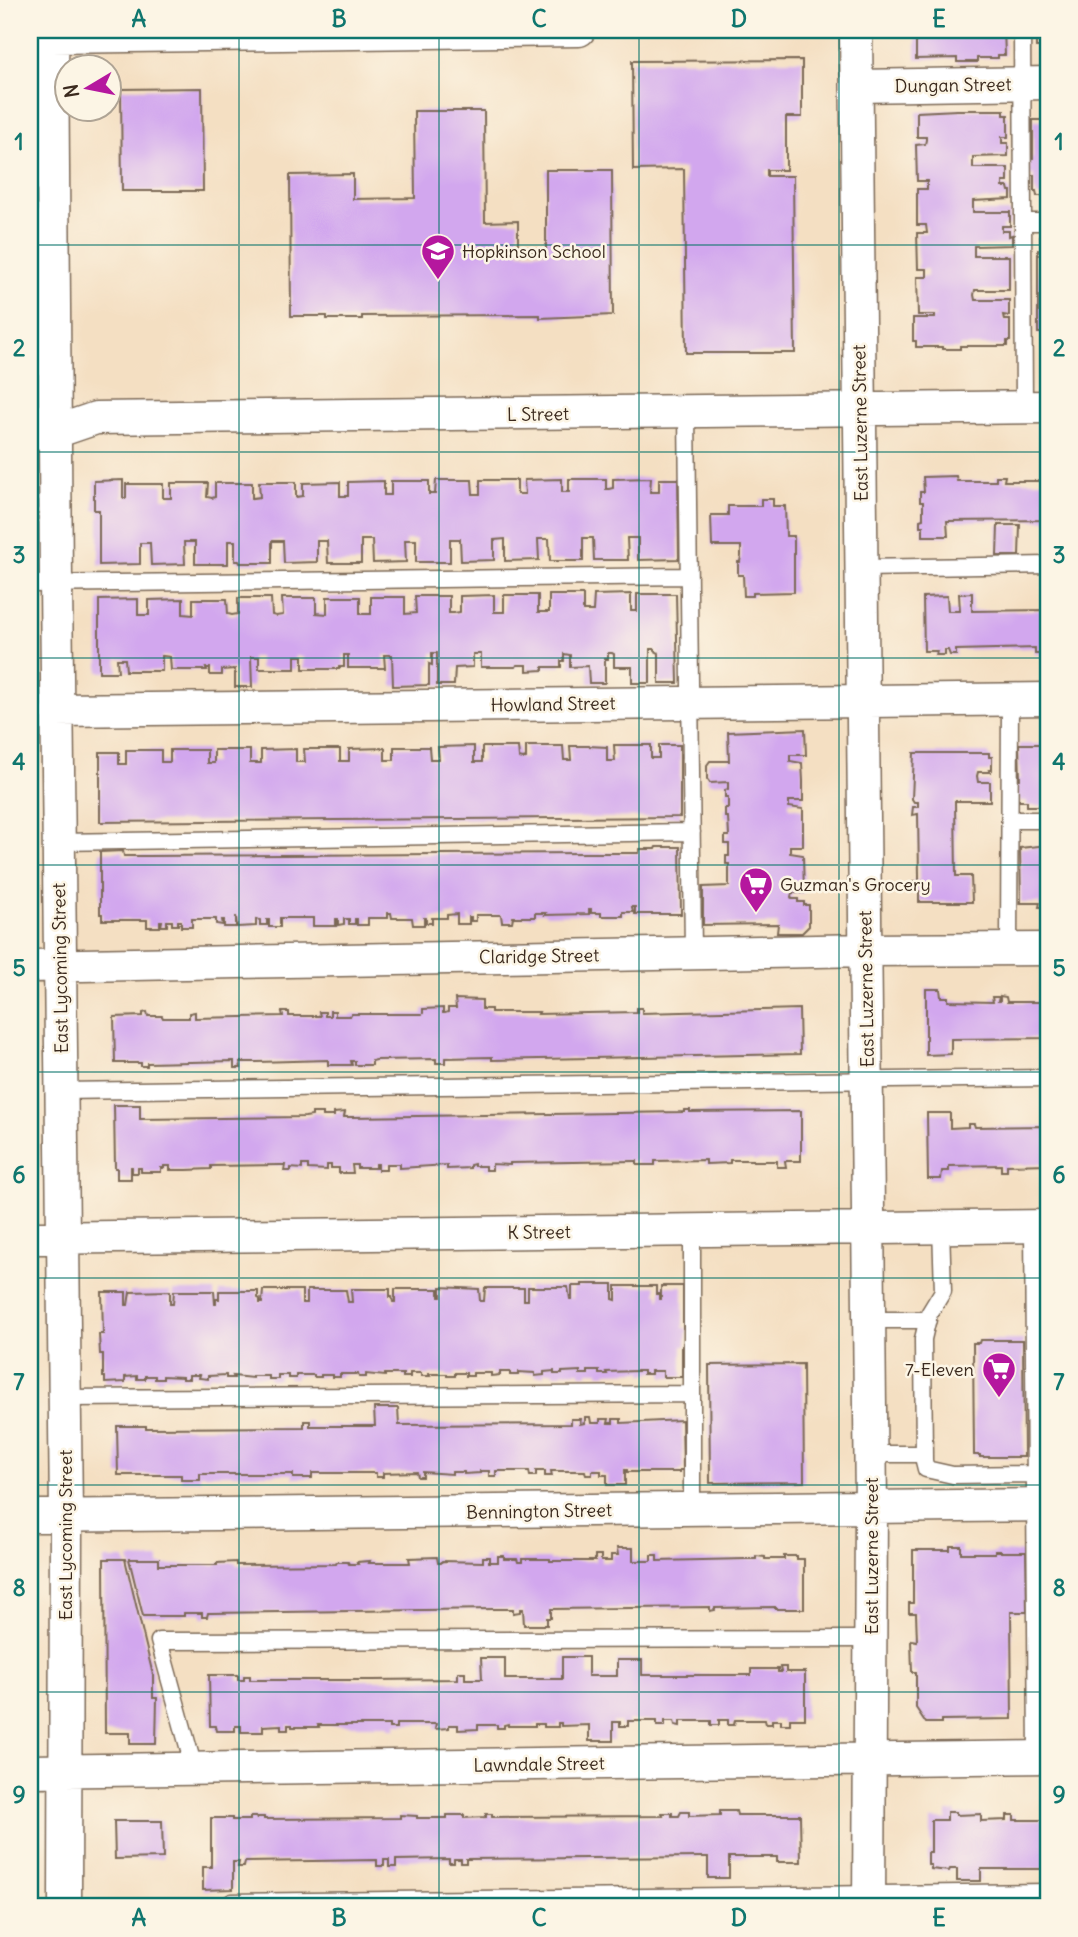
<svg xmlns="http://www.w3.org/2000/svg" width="1078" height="1937" font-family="Delius,sans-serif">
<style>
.building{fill:#d2a7ee}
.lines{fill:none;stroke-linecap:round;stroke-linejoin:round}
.lane-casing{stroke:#7c6957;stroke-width:19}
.street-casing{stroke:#7c6957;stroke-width:35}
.lane{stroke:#fff;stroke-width:16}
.street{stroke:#fff;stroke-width:32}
.grid{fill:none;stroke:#0f766e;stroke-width:2;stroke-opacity:0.55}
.labels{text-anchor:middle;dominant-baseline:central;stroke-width:5;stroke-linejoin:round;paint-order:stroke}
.street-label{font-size:18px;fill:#3b2a1e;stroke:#fcf5e5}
.poi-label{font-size:18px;fill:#3b2a1e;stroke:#fcf5e5;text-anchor:start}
.neatline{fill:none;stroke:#0f766e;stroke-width:2.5}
.grid-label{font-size:23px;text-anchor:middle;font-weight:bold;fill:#0f766e}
</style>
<rect width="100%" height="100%" fill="#fcf5e5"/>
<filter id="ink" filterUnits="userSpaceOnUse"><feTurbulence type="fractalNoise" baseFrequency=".0143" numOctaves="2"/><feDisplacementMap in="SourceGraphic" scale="14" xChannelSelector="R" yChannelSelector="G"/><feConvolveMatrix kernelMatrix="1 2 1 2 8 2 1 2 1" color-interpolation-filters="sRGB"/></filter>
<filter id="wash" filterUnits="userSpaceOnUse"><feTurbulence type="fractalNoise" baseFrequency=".00686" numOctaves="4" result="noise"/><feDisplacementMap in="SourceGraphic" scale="28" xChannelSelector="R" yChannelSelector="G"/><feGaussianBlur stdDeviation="1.57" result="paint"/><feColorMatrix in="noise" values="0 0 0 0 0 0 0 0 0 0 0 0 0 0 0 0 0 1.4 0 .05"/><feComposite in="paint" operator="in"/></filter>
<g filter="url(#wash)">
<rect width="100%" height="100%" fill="#f4dfc2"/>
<g id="blocks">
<path class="building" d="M925,30H1004L1005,55H998V58H977V62H957V58L916,59V34H926Z
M1036,30H1048V47H1036Z
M802,60V117H786V170H767V176H793L795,353H686L684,169L633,170L632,61Z
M202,88L203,191H122L121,89Z
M957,110H1004V115H1008V137H1002V143H1008V156L973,157V168H1008V182H1003V187H1008L1009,191H1011V199L973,201V212H1010V226H1002V231H1009V236L1012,235V245L974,246V256H1009V290H975L974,295L975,300H1009V316L1003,315L1004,320H1010V341H1007V346H960V349H942V347H916V341H913V318H935V315H918L917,277H927V269H918L917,233H927L926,225H917V189H927V181H917L916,145L925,144L926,140V137H917V112Z
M414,111H484L485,222L518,221V252H546V170H612L613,315L540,318V315L362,316V319H327V316H291L290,175L353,174V199L415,198Z
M1033,120H1048V196H1037L1036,191H1034V175H1029V158H1033Z
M1040,232H1048V333H1038V250H1041Z
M956,476L957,481H996V476H1005L1004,481H1048V520L947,521L948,536H923V526H920V520L923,519V502H920V492H924L923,477Z
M651,478L650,492H659V479H678L679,559L638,560V538H627L628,560H594L593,538H583V561H550L549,539H538L539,560L505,561V539L494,540V560L461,561L460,539H450V562H416V540H405L406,562L373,563L372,540H361V563H328L327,541H317V562L284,563L283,541H272V563H240L239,561H235V541H228V564H195V542H184L185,564L151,565L150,543H140V564L99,565V510H94V481L123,480V498H126V484H163V498H171V483H208L207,497L212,498L215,497V483H252V498L260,497L259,482H296V497L303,496V483L340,482V496H348V482L384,481V495H391V481H429V494H435L436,480H472L473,494H480V480H517V494H525L524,480L562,479V492H569V479H606V489H609L613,488V479Z
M761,499H773V506H785L786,536H794V592L753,593V596H744L743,575H738V562H740L741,556V546H712L711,515H728V506H761Z
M998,525H1020L1019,556H997Z
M972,593V611L1048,610V647H1042L1043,654H1035V648L956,650V655H950L948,650H945V655H936L937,651H924L923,597L947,596L948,611H960L959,594Z
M631,594V611H637V594H676L678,683H659V653L655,651V649H650V683H632V667H614V654L612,653H608V659H605V683H589L588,666L570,667V655L564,654V661H561V667H543V670L527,671V665H517L516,667H481V654H473V667L455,668L454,685H437V653H432V665L429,664V685L393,686L392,655H384L385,668H348V655H344V667H339V669H303V656H295V669H259V657H251L252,687H235V669L222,670V675H210V668H206L207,670H171L170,657L162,656V671H126L125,659H117L118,672H99V600L138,599V615H149V600L183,599V614L193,615V599H227L228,614L232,615L238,614V598H271L272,615L276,616L283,615L282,598H316V613L327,614V597H360V614H371V597H405V614L416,613L415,596H449V613H454L460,612V596L494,595V612H504V595H538V612H549V595H583V611H593L594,595Z
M805,729L806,755H790V761L802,763L803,781V801H789V807L803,809V846H790V853L803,855L804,893H792L791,897L792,899H798V902H804V905H809V926L802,933H777L778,924L703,925V887L729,886V864H726V856H729V844H725V836H729L728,817H725V808H728V797H725V790L728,789V782L710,783L707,779V765L710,761H729L728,732Z
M1019,744H1048V806H1027V801H1019V799H1014V779H1020Z
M614,745H651V758H659V745H680V817L100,822V752H119V764H126V750H161V762H170V750H207V763H214V750H250V763H261V750L296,749V762H305L304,749H340V761H349V749L385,748V760H394V747H429L430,759H439L438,747L474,746V762H482V747H518L519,758L523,759L526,758V746H563L564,760H571L570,746H588L607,747V761H615Z
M914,753H989V757H992V770H989L990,772H978L977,776L978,782H990V801H955L956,876H971L972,902H919V891H913V881H919V876L918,814L912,815L913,807H918V802H914L912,799Z
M1048,845V907H1039L1040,903H1021L1020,848Z
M656,847H680L681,914H635V907H632L633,912H623V916H601V913H591V909H589V914L545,915L546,913H535V917H513L512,922H502L501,915H476V921H471V917H469V924H457V914L447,915V918H432V923H426V918H424V925H413L412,918H392L391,913H388V918H368V925H357V919H355V924H349V919H344V924L338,925V919H336V926H313V918H280V927H269V920H267V925H260V920L256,919V926L237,927L236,916V927H224V920H222L223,925L216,924V919H192V927H181V921H178V925H172V921H167V926H161L162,921H160V927H147V920H102V914H100V852L123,851L124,856H146L589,853H639L640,849H655Z
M926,989H940L941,997H948V1001L993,1002L992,997H999L998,1001H1000V996L1006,997L1007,1002H1040L1041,997H1046V1001H1048V1038L951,1039V1054L926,1055Z
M455,999L482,1000V1009H491V1012H539L538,1014L637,1012V1008H642V1013L799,1009L800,1054L492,1060V1057L445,1058V1063H436V1059L376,1060L372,1061V1065H355V1061H351L352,1065H328V1060L257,1062H240L241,1068H234V1061L147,1063V1066H141V1063H115L114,1017L143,1016V1013L147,1012L148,1016H162L163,1018H189V1013L195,1012V1018L283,1016L282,1012H289V1016H320L319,1012H325V1016H330V1011H335V1016H350L351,1014H422L423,1013V1009L443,1008V1013H445L448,1012V1008H456Z
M114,1105H140V1119L305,1117L312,1116V1113H323V1116H334V1113L345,1112L344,1117H351L684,1112V1110H690V1112L801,1111V1161H785L786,1167H777V1161H753V1160H730V1163L706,1164V1160L655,1161V1165H637V1161H635L510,1163V1165L492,1164V1170H485V1166H474V1164L470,1165V1168L447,1169V1165L400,1168V1164H386V1170H378V1164H376V1168H357V1165H352L353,1173H339V1168H331V1165H327V1170L308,1169V1165H302V1169L291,1168V1171H284L285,1165H281L211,1166V1169L187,1170H170V1166H164V1168H161V1172H141V1168H138V1173H132V1167H131V1179H117V1168H115Z
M927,1113H950V1128L968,1127V1124H974L975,1127L1048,1126V1164L1007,1165V1171H1001V1165L949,1166V1171H942L941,1179H928Z
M582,1284H613V1299L616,1300V1286H656V1294H659V1299H661V1286H683V1328H687L686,1346H682V1377H663V1371H651V1374H643V1371H638L606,1372L607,1374H599V1371H588V1374H580V1371L562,1372V1374H554V1371L544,1372V1375L535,1376V1373L518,1372V1375H510V1372H500V1375L491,1376V1373H473V1376H466V1373H455V1376H447V1374H429L430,1376H421V1373H410V1377H403V1374H385V1376L366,1374V1377H359L358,1374H340V1377H332V1375H321V1377H314V1375H296V1378H288V1375H278V1379H269V1376H252V1378L233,1376L234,1378H226V1375L208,1376V1379L199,1378L200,1375H189V1379H182V1377L163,1376V1379H155V1376H145V1379H137V1376L125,1377V1382L105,1383V1377H103V1354H100L99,1334H103L102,1292H126V1305H128L130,1292L170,1291V1304H173L174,1291H214L215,1304H216V1299H219V1291H258V1298L260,1299V1303H262L263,1290H302V1303H307V1290H346L348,1302H352L351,1289H390V1297H392L393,1302H395V1289H439V1297H441V1287L479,1289L480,1301H484L485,1288H524V1300H528V1287H568L570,1299H572V1286H582Z
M1044,1289H1048V1365L1045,1364Z
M980,1340H1023L1024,1457H980V1455H974L973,1343H979Z
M803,1364L804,1482L710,1483L709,1365Z
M374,1408H398L399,1425L571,1424V1419H581L580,1424L585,1423V1417H590L591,1423H600V1419H609L608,1423H613V1419H621V1423L682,1420L683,1470H680V1472H627V1470H625V1485H607V1475H601V1471H592V1475H586L585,1471H551L552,1476H545V1471H536V1476H530L529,1471H496V1476H489V1471H480V1473L464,1474V1472H452V1474L423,1472V1477H418L417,1472L383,1473V1477H376V1473H312V1478H293V1474H200V1480H181V1475H118L117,1426H146V1428L304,1427V1421H310V1426H375Z
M1046,1442H1048V1475H1045Z
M950,1546H961V1553H995V1551H1001V1552H1026L1027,1612H1011L1012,1719L941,1720V1723H926L916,1708V1672H912L911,1640L917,1641L916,1613H909V1603H913V1550H950Z
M617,1548H633V1561H651V1555H657V1561L746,1559H756V1556L765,1557V1559H784V1556H797V1559H804V1609H775V1607L715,1608V1610L710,1611V1607L551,1609V1618H547V1625H524L523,1609H520V1612L513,1613V1609H494L211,1613H208L207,1617H202V1613H184V1616H143L129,1559H159V1565H217V1563L236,1562V1565L336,1564L337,1562H348L349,1564H358L357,1562L370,1561L369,1563H410L409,1558L437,1557L438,1563H441L442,1561L483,1562V1557H489V1562H498V1556H504V1559H517L518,1562H522V1559H550V1561H595V1555H601V1561H611V1555H618Z
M104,1559H125L153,1675V1698H157L156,1744H130V1733H105Z
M562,1657H588V1676H617V1660H642V1675H751V1669H778V1672H781L780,1667H786V1672H805V1719H790V1724H781V1720H772V1724H766L765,1720H735L734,1725H728V1720H719V1725H711V1721H680V1726L675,1725L674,1721H665V1726H657V1721H628V1726H620V1722H613V1741H589V1725L561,1726V1723H558V1727H544V1724H535V1726H508V1724L504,1725V1728H497V1725H478V1729L458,1730V1725H449V1728L435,1729L436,1724H396V1728H389V1725H318L319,1727H292V1725H288V1730H281V1725L263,1726V1732H241V1726H235V1731H216L215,1726H210L209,1675H238V1680H244V1676H250V1680H373L458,1679V1672H465V1679H482L481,1658H505V1679H562Z
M720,1811H736L737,1815H800L801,1862H777V1857H729V1878H708V1857H704L466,1859V1863H461V1859H454V1863H449V1859L396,1860V1867H389V1860H384V1866H377V1860L245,1862L244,1867H238L239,1862H233V1889L203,1890V1867H211V1818H232V1820H250V1817H256L257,1820V1817H264V1819L400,1818V1815L417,1816V1818H447V1815H464V1818L486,1817V1814H492V1817L663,1816L662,1813H672V1816H679L681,1812H689V1816L720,1815Z
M947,1812H956V1815L981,1814V1821L1007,1820V1815H1014V1820H1048V1869H981V1881H957V1869H950L949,1871L931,1869V1865H928V1852H931V1820H947Z
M114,1821H162L163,1858L115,1859Z
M959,1901L1004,1902V1907H959Z"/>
</g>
</g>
<g filter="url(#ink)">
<use href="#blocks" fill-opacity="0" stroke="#7c6957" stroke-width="2"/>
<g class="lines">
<g class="lane-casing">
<path id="lane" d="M1022,30L1024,407
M1023,222H1048
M687,412L693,953
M862,568L1048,565
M30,584L689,576
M1010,820H1048
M59,842L692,832
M1009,949L1010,699
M61,1091L1048,1078
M1033,1226L1037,1757
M941,1227L943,1291L929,1314L923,1339L924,1461L926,1469L953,1475L1035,1474
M692,1230V1509
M869,1320H928
M65,1398L692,1394
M870,1454H924
M194,1768L159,1641L871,1639
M232,1907V1902L1048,1892"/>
</g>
<g class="street-casing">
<path id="street" d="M52,30L56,583L66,1516L65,1907
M856,30L871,1507L869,1907
M52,37L579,30
M857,86L1048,83
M30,433L55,432L96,418L1048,407
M57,710L1048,699
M30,966L866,950L1048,949
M30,1238L1048,1226
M30,1516L1048,1505
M30,1771L1048,1757"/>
</g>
<use href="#lane" class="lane"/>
<use href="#street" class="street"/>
</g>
</g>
<path class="grid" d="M239,30V1907M439,30V1907M639,30V1907M839,30V1907M30,245H1048M30,452H1048M30,658H1048M30,865H1048M30,1072H1048M30,1278H1048M30,1485H1048M30,1692H1048"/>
<defs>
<g id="school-pin" transform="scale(1.75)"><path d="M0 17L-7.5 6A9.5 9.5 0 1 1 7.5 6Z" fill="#b5179e" stroke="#fcf5e5"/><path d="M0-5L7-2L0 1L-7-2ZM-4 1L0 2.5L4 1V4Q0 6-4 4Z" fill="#fff"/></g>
<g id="supermarket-pin" transform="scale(1.75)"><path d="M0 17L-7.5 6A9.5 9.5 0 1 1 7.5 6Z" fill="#b5179e" stroke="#fcf5e5"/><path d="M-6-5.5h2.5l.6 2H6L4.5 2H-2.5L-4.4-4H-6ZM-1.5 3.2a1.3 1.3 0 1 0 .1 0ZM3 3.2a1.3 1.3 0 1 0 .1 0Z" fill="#fff"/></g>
</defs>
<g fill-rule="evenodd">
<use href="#school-pin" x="438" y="251"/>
<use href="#supermarket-pin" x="756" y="884"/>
<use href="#supermarket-pin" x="999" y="1369"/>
</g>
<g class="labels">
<g class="street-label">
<text transform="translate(953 85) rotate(-1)">Dungan Street</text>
<text transform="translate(538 414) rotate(-1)">L Street</text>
<text transform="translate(860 423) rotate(-91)">East Luzerne Street</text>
<text transform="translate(553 704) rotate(-1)">Howland Street</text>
<text transform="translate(539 956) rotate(-1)">Claridge Street</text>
<text transform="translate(60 968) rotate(-91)">East Lycoming Street</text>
<text transform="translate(866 989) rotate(-91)">East Luzerne Street</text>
<text transform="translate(539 1232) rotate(-1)">K Street</text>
<text transform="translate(539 1511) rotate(-1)">Bennington Street</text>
<text transform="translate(65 1535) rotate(-90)">East Lycoming Street</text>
<text transform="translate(871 1556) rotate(-90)">East Luzerne Street</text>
<text transform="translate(539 1764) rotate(-1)">Lawndale Street</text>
</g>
<g class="poi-label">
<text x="462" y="251">Hopkinson School</text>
<text x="780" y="884">Guzman's Grocery</text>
<text x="974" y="1369" text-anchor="end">7-Eleven</text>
</g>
</g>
<rect width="1078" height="1937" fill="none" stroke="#fcf5e5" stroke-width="77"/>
<g transform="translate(88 88) rotate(260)"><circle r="33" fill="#fcf5e5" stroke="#afa495" stroke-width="2"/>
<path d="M0-5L12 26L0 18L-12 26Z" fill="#b5179e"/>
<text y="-10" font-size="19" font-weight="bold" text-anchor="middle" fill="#3b2a1e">N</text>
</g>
<rect x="38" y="38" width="1002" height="1860" class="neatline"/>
<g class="grid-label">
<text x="139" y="27">A</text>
<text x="339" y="27">B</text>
<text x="539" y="27">C</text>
<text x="739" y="27">D</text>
<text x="939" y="27">E</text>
<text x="19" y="150">1</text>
<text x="1059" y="150">1</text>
<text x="19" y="356">2</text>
<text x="1059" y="356">2</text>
<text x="19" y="563">3</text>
<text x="1059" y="563">3</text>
<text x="19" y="770">4</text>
<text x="1059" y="770">4</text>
<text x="19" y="976">5</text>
<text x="1059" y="976">5</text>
<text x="19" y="1183">6</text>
<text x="1059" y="1183">6</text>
<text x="19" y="1390">7</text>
<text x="1059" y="1390">7</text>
<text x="19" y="1596">8</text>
<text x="1059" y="1596">8</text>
<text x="19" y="1803">9</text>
<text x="1059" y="1803">9</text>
<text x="139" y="1926">A</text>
<text x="339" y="1926">B</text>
<text x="539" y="1926">C</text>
<text x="739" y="1926">D</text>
<text x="939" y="1926">E</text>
</g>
</svg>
